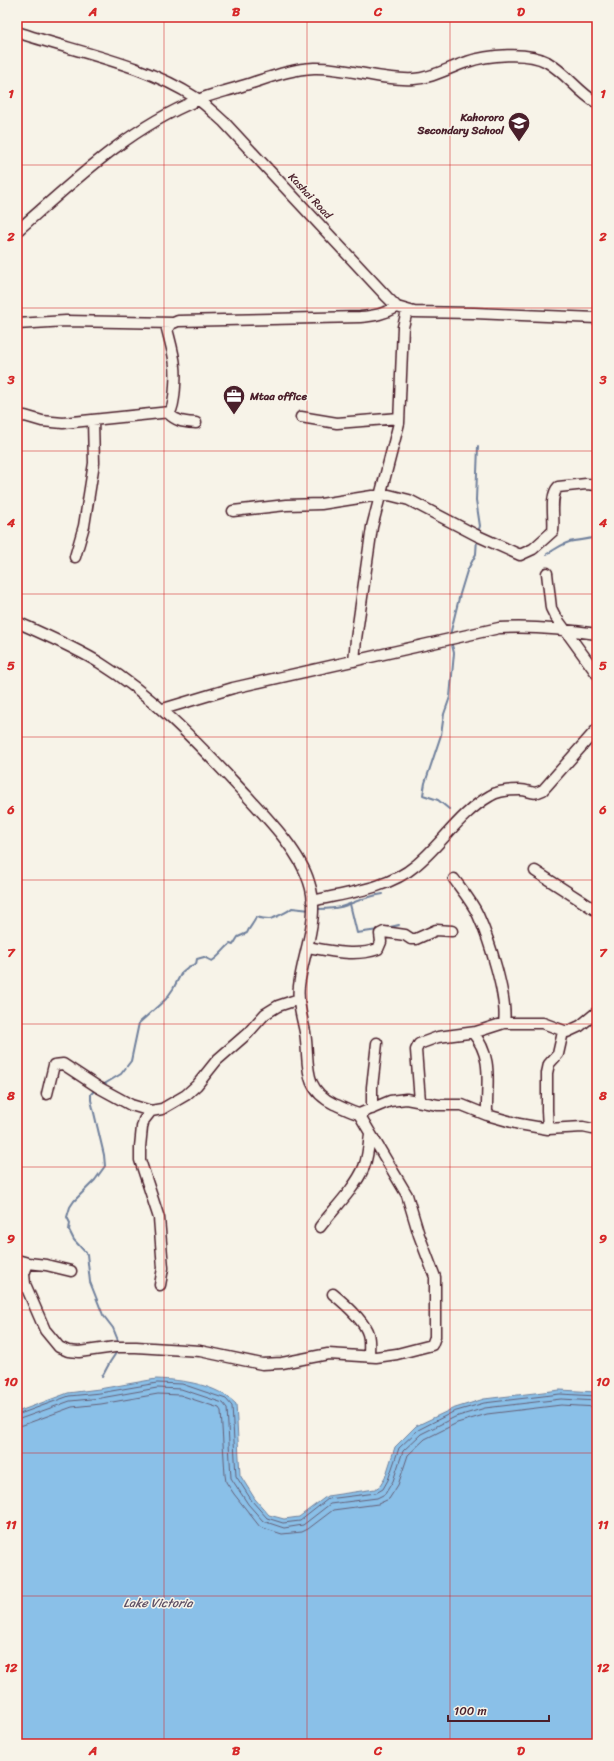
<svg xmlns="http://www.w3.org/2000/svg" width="614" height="1761" font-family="Sriracha,sans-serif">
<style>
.water{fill:#8ac0e8;stroke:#70809c}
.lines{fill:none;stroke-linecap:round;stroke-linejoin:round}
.shore{stroke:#645f77;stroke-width:1}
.stream{stroke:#70809c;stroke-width:2}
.minor-casing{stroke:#4a1f2b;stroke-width:13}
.minor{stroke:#f7f3e8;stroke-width:10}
.grid{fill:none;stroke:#d62828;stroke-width:1;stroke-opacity:0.55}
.labels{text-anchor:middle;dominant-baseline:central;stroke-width:3;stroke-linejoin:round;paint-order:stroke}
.poi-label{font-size:11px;font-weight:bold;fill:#4a1f2b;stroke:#f7f3e8;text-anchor:end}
.street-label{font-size:11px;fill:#4a1f2b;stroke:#f7f3e8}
.water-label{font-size:12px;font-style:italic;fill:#5d4f64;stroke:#f7f3e8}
.neatline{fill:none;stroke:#d62828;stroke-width:1.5}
.grid-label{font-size:13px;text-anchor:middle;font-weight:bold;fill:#d62828}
</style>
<rect width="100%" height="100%" fill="#f7f3e8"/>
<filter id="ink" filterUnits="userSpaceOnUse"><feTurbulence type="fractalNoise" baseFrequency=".025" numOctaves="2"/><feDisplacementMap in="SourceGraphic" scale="8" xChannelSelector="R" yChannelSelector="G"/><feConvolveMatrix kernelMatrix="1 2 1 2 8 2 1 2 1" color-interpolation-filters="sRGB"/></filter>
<g filter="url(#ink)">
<path class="water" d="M156,1379C183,1380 216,1384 236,1404L240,1475L255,1499L269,1515L284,1519L299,1517L327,1496L375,1489L380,1486L385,1478L395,1447L416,1426L452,1409L484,1399L560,1390L597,1392V1744H17V1412L68,1393L99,1389Z"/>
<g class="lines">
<path class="shore" d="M17,1415L69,1396L100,1393L157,1383L182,1384L226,1399L232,1406L236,1476L252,1501L267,1518L283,1523L300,1521L328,1499L376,1493L383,1489L388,1480L399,1448L418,1430L453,1412L484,1403L560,1394L597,1396
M17,1420L70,1401L101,1398L157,1388L181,1389L223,1403L227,1408L231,1478L248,1504L263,1521L284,1528L303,1525L330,1504L377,1498L385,1494L393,1481L403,1451L421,1434L455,1417L485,1408L561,1399L597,1401
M17,1426L23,1425L72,1407L101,1404L158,1394L180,1395L219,1408L221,1411L225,1475L226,1482L234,1494L260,1527L282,1534L302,1532L308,1529L333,1510L378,1504L389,1499L398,1485L408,1455L425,1439L457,1423L487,1414L561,1405L597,1407"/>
<path class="stream" d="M478,446L476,500L480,526L478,532
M547,554C556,549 564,542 574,541C583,539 589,540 597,536
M450,635L460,594L467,571L476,554L477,538
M449,809L438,800L423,795L425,783L441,735L444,714L450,697L454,653L451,641
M350,904L357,933L378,930
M316,909C326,909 338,909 347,905C359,900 370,896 383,894
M386,928L399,925
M101,1086L121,1074L131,1061L139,1023L166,999L173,989L182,972L188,967L196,964L197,959L204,957L212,961C219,957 224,949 230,944L233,945L238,937L247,933C249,927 254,924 256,917C260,918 265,919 269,919C273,919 289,911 292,908L310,910
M96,1089L91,1094V1100L104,1155L105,1166L95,1180L74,1201L70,1207L67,1217L70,1223L69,1230L74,1240L87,1254L90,1282L103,1315L113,1328L119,1343
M102,1377L110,1362L118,1350"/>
<g class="minor-casing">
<path id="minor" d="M17,32C76,52 145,64 196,98C206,105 215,114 224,122L387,297L397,307L414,312L474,313L597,318
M17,231C73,182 128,128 198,100C212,94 227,91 242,86C266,79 289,69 314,68C348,67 381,81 414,79C433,78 450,67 467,62C487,55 528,51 547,62C566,73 578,92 597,103
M17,324L66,321L173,323
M168,413C177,422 184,422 196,423
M17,417L25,416L42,421L63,423L170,412C175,405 176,375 175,366C174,354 170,341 167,329L171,324L178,321L360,317C374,316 384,314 397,307
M301,417L337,423L399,418
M233,511L286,505L321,504L372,496L389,495L409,500L478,536L520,555L533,549L553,531C555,519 549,497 558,487L586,484L597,485
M75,557L84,526L94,463L93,420
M547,573L551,608L555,616L597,674
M17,622C45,635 74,647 100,663C158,699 201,747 247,796C268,819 300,852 309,882C321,917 303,952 299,986C297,1002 302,1017 305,1032C310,1063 301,1088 334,1104C342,1107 350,1112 359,1114L390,1101L406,1099L438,1105H462L487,1115L519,1124L548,1129L583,1127L597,1130
M354,661L356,639L372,527L399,423L403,327L407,311
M163,709L233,688L499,628C532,626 564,629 597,634
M535,871L597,911
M454,879C462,890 472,902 478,915C489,939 508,998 504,1023
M312,901C346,893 388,889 415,866C441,845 460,813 490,796C498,791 511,790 520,790C531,790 531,796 543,790L597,729
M308,947C330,951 356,957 378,949L381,942L380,934L384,932L405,935L411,939H416L436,930L452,931
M473,1033C494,1058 486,1084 487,1115
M47,1094L54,1065L63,1064L98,1087L131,1105L151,1111L162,1109L186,1095L197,1085L217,1060L248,1033L265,1014L278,1006L299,999
M420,1101L416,1050L419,1044L438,1037L476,1032L504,1023H543L567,1032L580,1026L597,1012
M372,1109V1087L377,1043
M151,1111L144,1120L142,1127L140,1147V1160L159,1218L163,1268L160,1285
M548,1129L547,1110V1073L549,1064L558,1054L563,1032
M320,1227C333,1210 356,1187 364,1167C368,1157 369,1144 370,1133
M17,1260L28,1263L46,1265L71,1271
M28,1263L24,1274L25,1284L45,1330L59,1347L68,1351L79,1352L115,1347H136L200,1351L262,1364L282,1363L328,1354L376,1357L397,1354L432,1345L435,1337V1277L419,1235L407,1195L359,1114
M333,1294C344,1303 364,1320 368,1334C370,1341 369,1349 369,1356"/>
</g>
<use href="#minor" class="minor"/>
</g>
</g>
<path class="grid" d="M164,17V1744M307,17V1744M450,17V1744M17,165H597M17,308H597M17,451H597M17,594H597M17,737H597M17,880H597M17,1024H597M17,1167H597M17,1310H597M17,1453H597M17,1596H597"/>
<defs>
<g id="school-pin" transform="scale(1.15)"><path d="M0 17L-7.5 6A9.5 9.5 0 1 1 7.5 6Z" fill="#4a1f2b" stroke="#f7f3e8"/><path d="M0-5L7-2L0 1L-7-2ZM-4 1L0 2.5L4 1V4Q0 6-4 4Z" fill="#fff"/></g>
<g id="office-pin" transform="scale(1.15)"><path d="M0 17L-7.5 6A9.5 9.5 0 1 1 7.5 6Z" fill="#4a1f2b" stroke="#f7f3e8"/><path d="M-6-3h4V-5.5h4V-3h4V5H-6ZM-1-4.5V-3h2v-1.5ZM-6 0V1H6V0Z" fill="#fff"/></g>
</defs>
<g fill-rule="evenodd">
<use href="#school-pin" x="519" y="123"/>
<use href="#office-pin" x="234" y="396"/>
</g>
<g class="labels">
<g class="poi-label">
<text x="504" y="117">Kahororo<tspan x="504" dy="13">Secondary School</tspan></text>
<text x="250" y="396" text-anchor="start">Mtaa office</text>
</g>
<g class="street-label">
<text transform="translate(310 196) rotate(47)">Kashai Road</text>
</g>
<g class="water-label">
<text x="158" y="1603">Lake Victoria</text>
</g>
</g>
<rect width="614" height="1761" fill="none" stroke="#f7f3e8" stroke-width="44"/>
<path d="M448 1715v6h101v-6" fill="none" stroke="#4a1f2b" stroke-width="2"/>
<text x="454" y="1715" font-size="12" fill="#4a1f2b" stroke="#f7f3e8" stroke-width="3" paint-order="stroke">100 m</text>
<rect x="22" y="22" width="570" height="1717" class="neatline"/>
<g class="grid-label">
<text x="93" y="16">A</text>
<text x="236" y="16">B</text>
<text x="378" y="16">C</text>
<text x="521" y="16">D</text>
<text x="11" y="98">1</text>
<text x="603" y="98">1</text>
<text x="11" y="241">2</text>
<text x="603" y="241">2</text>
<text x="11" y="384">3</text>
<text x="603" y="384">3</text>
<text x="11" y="527">4</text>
<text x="603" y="527">4</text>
<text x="11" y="670">5</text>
<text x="603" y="670">5</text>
<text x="11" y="814">6</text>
<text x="603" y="814">6</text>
<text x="11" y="957">7</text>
<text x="603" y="957">7</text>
<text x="11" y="1100">8</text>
<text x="603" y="1100">8</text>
<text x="11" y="1243">9</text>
<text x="603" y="1243">9</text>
<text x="11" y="1386">10</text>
<text x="603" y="1386">10</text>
<text x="11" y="1529">11</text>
<text x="603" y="1529">11</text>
<text x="11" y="1672">12</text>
<text x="603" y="1672">12</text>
<text x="93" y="1755">A</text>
<text x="236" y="1755">B</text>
<text x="378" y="1755">C</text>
<text x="521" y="1755">D</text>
</g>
</svg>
